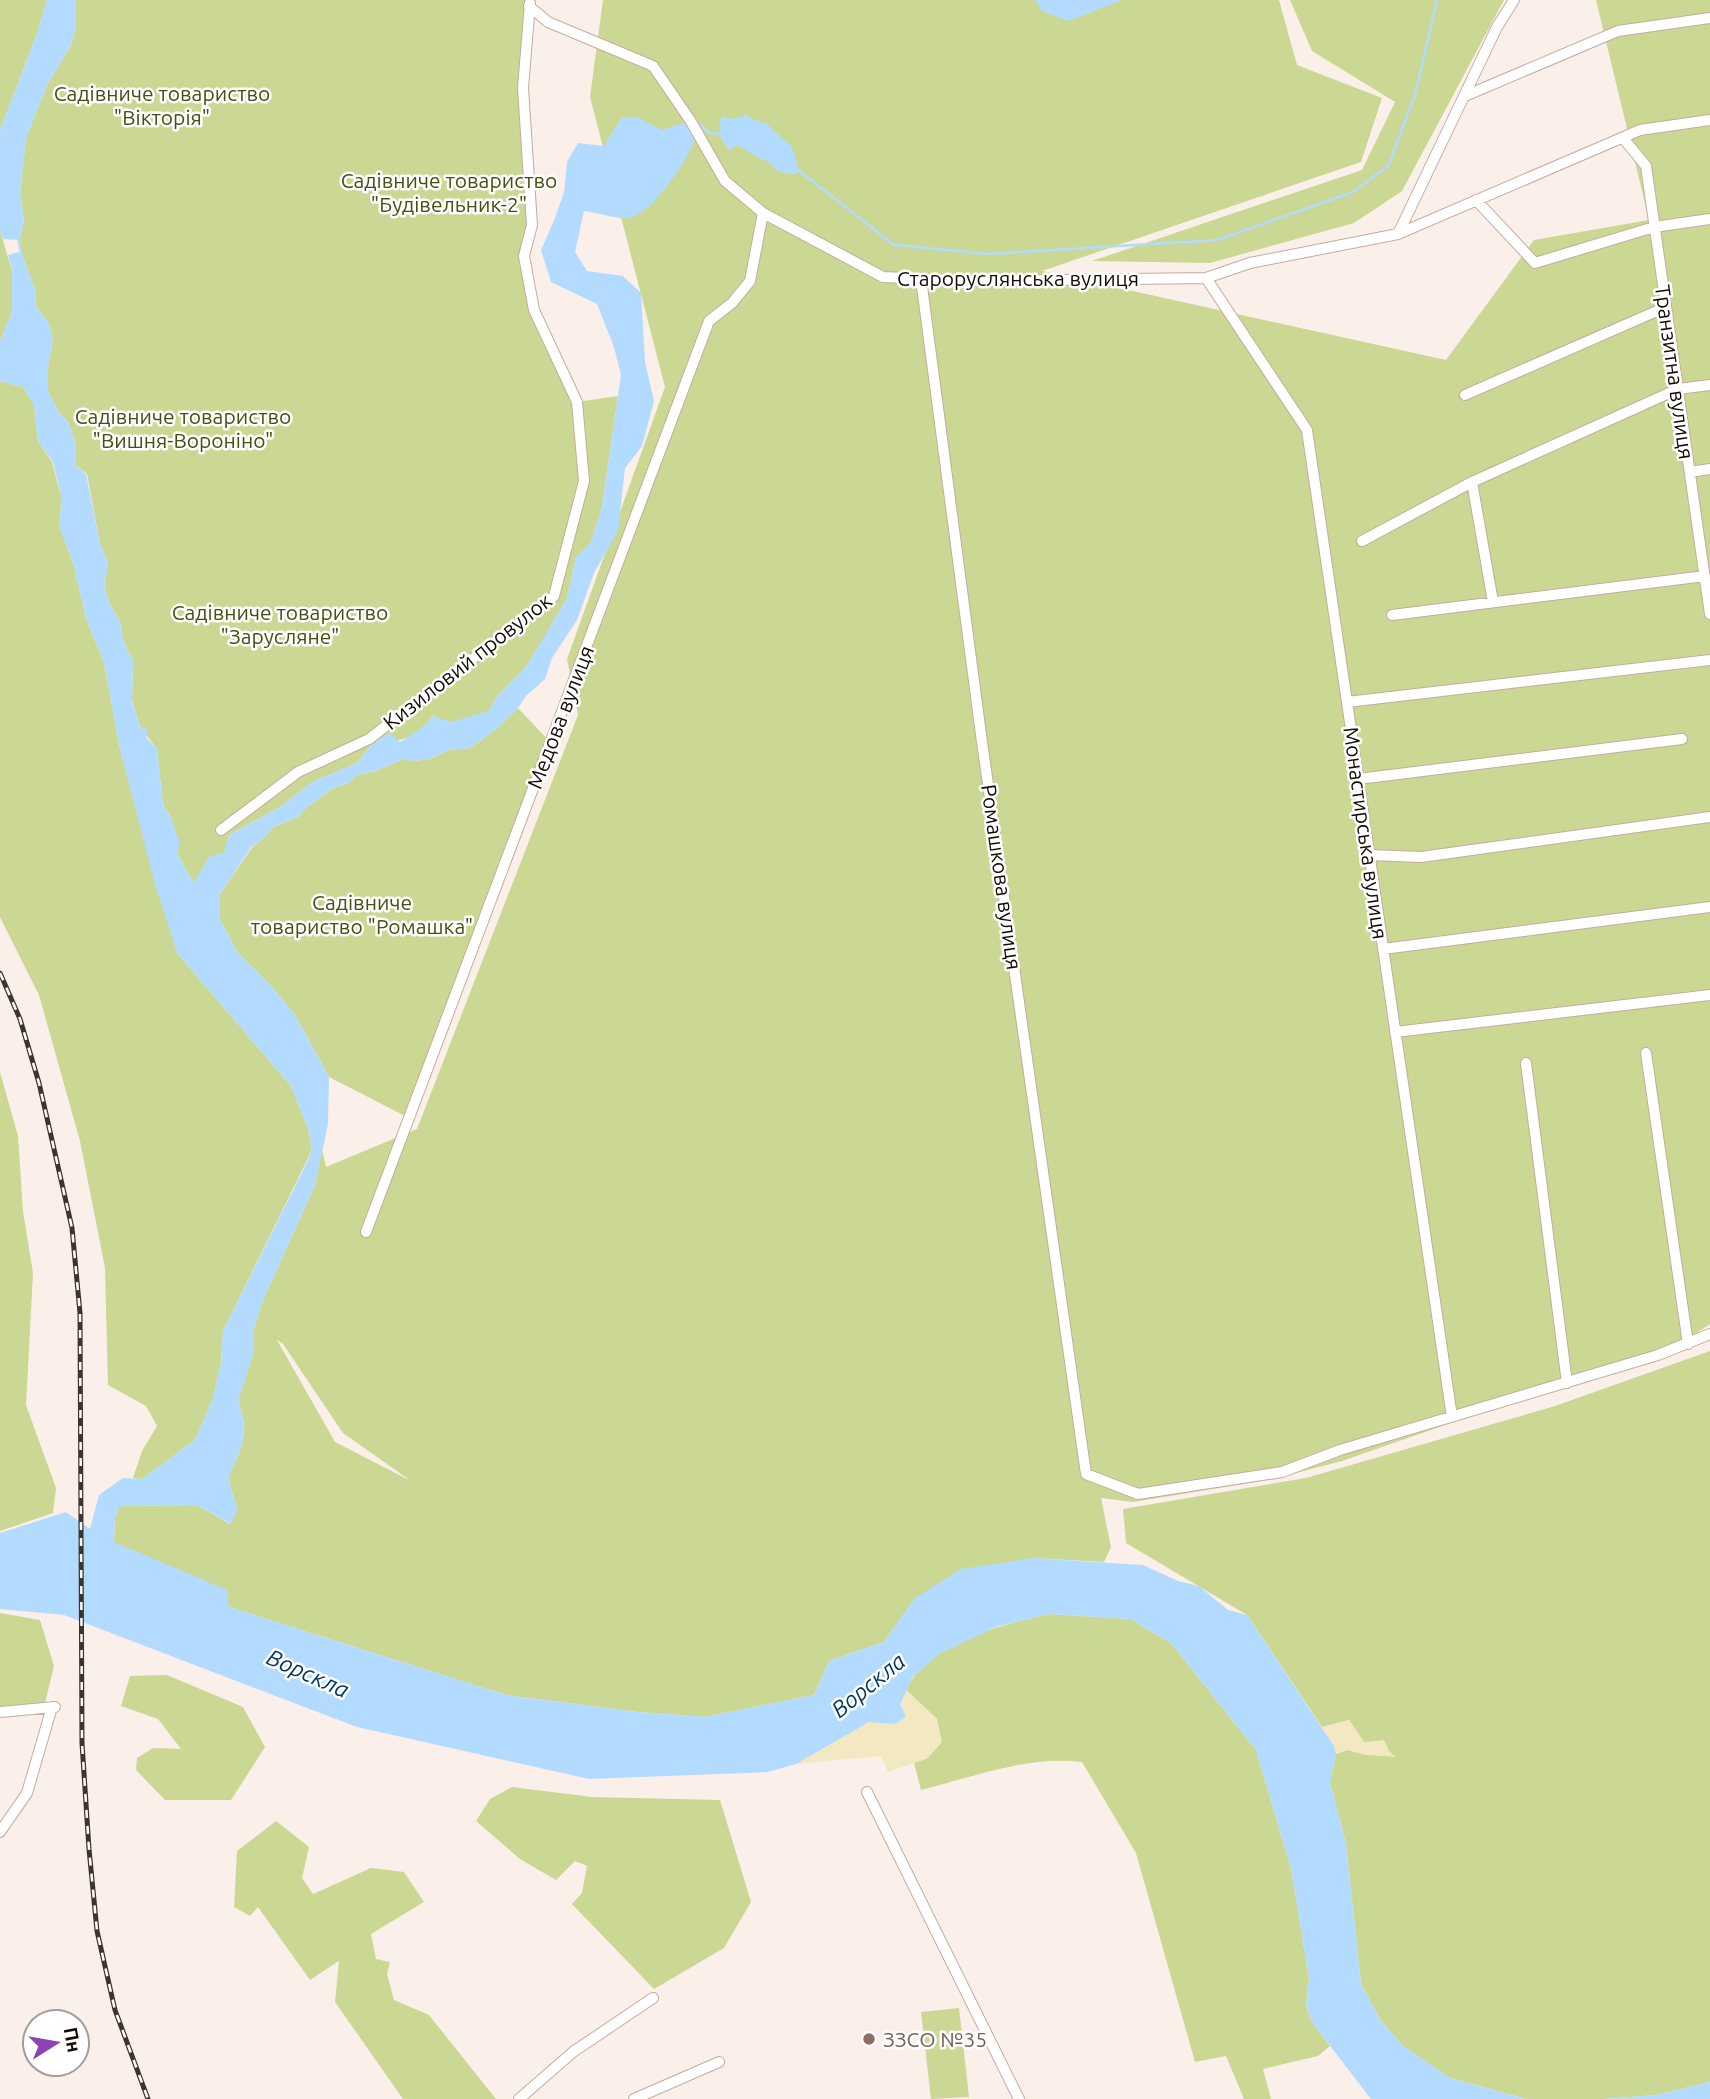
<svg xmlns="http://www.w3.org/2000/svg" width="1710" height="2099" font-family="Ubuntu,sans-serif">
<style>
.green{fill:#cad893;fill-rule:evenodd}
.sand{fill:#f2e9c3}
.water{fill:#b2dbff}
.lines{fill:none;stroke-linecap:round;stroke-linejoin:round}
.stream{stroke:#b2dbff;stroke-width:2.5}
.minor-casing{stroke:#c7ab9c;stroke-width:12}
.minor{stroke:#fff;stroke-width:10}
.rail-casing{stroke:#3e342f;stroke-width:5}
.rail{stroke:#fff;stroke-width:2.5;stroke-dasharray:8;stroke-linecap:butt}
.education-dot{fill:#8d6e63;stroke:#fff;stroke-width:2.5}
.labels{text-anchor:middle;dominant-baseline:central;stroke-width:5;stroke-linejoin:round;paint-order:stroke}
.park-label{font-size:21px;fill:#475012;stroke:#fff}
.street-label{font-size:21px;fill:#160c07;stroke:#fff}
.education-label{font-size:21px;fill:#785e54;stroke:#fff;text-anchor:start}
.water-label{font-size:23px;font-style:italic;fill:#00365b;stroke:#fff}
</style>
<rect width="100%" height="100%" fill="#fbefe9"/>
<path class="green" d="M0,0H47L38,31L0,130Z
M76,0H530L523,88L532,225L524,256L534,310L577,402L618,396L602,507L591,543L576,557L567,598L544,638L526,667L498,695L489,711L451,723L433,716C414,739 399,742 372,744L357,763L312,782L280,807L229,835L225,853L193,883L177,853L170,816L163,805L157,749L140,727L132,699L133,661L123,640L120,621L110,605L104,587L108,563L100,544L87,474L76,465V444L68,422L59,413L48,391V366L53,340L48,322L36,307L35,289L22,255L19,240L24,221L20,193L26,138L47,85L71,45L76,27Z
M603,0H1279L1297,65L1382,98L1361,162L1042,271L1446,360L1534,240L1649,220L1596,0H1710V1324L1683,1342L1342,1461L1273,1479L1133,1502L1101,1498L1111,1547L1104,1562L1032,1558L915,1598L884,1642L829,1661L814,1695L705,1717L638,1712L506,1695L229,1607L114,1542L115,1517L120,1506L197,1505L230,1524L237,1509L228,1477C242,1450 250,1431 238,1401L254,1351V1328L263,1300L315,1185L322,1149L326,1167L417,1129L578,715L567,659L665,387L590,97ZM277,1340L283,1344L343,1433L411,1481L335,1442Z
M1290,0H1504L1402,191L1354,223L1210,263L1092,261L1362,170L1395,102L1312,51Z
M0,230L12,271V311L0,342Z
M0,381L23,387L34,405L38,441L52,462L62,499L59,525L74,566L86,618L104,663L120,749L177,953L291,1086L308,1128L312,1150L223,1331L221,1363L213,1399L195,1440L142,1479L133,1478L142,1451L157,1426L146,1406L108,1385L105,1268L80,1141L39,995L0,917Z
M518,708L551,743L409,1118L329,1077L295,1015L271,986L237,952L220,919V894L253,846L263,839L273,827L298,817L307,807L333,788L350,782L356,775L376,771L403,759L415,761L433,758L448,750L470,748L499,727Z
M0,1072L18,1136L23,1211L33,1273L26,1405L56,1488L53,1513L0,1531Z
M1710,1351V2082L1656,2095L1603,2099H1526L1450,2078L1402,2045L1381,2021L1361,1984L1346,1844L1330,1782L1336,1754L1347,1750L1367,1755L1364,1742L1349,1720L1322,1727L1247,1615L1126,1543L1123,1509L1306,1478L1555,1406Z
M0,1613L40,1620L54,1666L45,1703L0,1707Z
M1049,1614L1130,1619L1171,1643L1256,1750L1291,1869L1309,1978L1306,2005L1311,2021L1330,2046L1318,2056L1263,2069L1271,2099H1244L1226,2056L1195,2062L1136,1853L1082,1762C1028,1755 973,1777 921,1790L914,1763L928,1758L937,1719L906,1690C929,1642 1002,1625 1049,1614Z
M167,1675L243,1707L265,1747L231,1800H165L136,1770L137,1758L153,1748L181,1749L158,1719L121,1706L130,1676Z
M512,1787L592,1797L720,1800L751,1902L724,1948L654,1989L572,1904L582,1893L587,1866L575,1861L556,1880L520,1859L476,1821L490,1799Z
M276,1821L309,1847L302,1878L313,1894L371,1868L404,1872L424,1902L371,1934L376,1959L390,1962L387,1974L394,2000L429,2015L496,2099H403L335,2002L339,1961L310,1980L258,1907L250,1916L234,1907L237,1851Z
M959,2008L969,2097L931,2099L921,2012Z"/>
<path class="sand" d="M906,1690L937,1719L942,1742L928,1758L888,1772L881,1756L796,1764L841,1737L900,1705Z
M1349,1720L1364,1742L1384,1740L1389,1751L1396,1757L1367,1755L1347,1750L1336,1754L1334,1746L1322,1727Z"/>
<path class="water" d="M47,0H76V27L71,45L47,85L26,138L20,193L24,221L19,240L3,239L0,230V130L38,31Z
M1035,0H1122L1069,21L1042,11Z
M747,115L754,120L766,123L792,147L799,170L795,174H787L776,170L769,162L759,158L737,145L730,150C720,141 716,128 722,116L733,119Z
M622,117L639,118L662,130L686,122L695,138C688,161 653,213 629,218C618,220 596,212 584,211L575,252L587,271L623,276L641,293L645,362L654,401L642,446L625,468L618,531L594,573L577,620L552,658L545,679L526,696L518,708L499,727L470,748L448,750L433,758L415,761L403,759L376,771L356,775L350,782L333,788L307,807L298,817L273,827L263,839L252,846L220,894V919L237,952L271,986L295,1015L329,1077L328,1124L315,1185L263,1300L254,1328V1351L238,1401C250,1431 242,1450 228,1477L237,1509L231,1524L197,1505L121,1506L115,1517L114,1542L227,1590L229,1607L506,1695L638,1712L705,1717L814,1695L829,1661L884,1642L915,1598L961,1569L1032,1558L1143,1565L1178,1581L1199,1586L1228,1610L1247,1615L1334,1746L1336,1754L1330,1782L1346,1844L1361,1984L1381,2021L1402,2045L1450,2078L1525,2099H1540H1371L1311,2021L1306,2005L1309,1978L1291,1869L1256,1750L1171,1643L1130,1619L1049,1614L996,1627L939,1654L912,1678L900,1705L906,1716L896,1724L869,1722L796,1764L768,1772L589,1779L357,1727L64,1615L0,1609V1533L66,1512L90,1529L99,1495L123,1478L142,1479L195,1440L213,1399L221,1363L223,1331L307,1162L312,1150L308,1128L291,1086L177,953L155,884L120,749L104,663L86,618L74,566L59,525L62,499L53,462L38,441L34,405L23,387L0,381V342L12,311V271L8,255L18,252L22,255L35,289L36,307L48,322L53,340L48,366V391L59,413L68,422L76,444V465L86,474L100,544L108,563L104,587L110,605L120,621L123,640L133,661L132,700L140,727L148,729L146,737L157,749L163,805L170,816L180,843L177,853L193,883L210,856L224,853L229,835L280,807L312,782L357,763L372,744L389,733L400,742L425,725L433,716L451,722L489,711L498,695L526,667L567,598L576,557L591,542L602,507L621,375L614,347L597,304L551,282L541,250L555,218L564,192L567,162L578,143L604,146Z
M1710,2082V2099H1603L1656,2095Z"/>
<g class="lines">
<path class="stream" d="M700,124L709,133L720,134
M797,169L894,245L989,254L1217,240L1353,192L1389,165L1416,91L1437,0
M18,237L22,258"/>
<g class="minor-casing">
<path id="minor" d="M529,6L548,22L653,66L690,120L725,181L763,213L883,277L976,281L1206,278L1250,263L1398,234L1497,27L1514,0
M1465,96L1618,31L1710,18
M1623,138L1646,166L1710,614
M1476,200L1535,263L1654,227L1710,219
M1398,234L1640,130L1710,120
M1206,278L1307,430L1452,1417
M921,279L982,742L1086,1474L1138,1494L1282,1472L1340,1450L1658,1355L1710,1334
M1465,395L1666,307
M1690,472L1710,469
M1472,482L1493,602
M1362,541L1472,482L1678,389L1710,385
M1392,615L1705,576
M1347,702L1710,660
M1358,779L1682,739
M221,830L298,772L369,739L554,596L584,481L577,402L534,310L524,256L532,225L523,88L530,3
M1369,855L1421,857L1710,817
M1383,949L1710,907
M1395,1032L1710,995
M1646,1053L1688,1344
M1526,1063L1567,1383
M366,1232L709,321L732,303L750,281L763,213
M0,1712L55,1707
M867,1792L1019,2099
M0,1832L27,1793L52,1707
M519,2099L573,2052L653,1998
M634,2099L719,2062"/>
</g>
<use href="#minor" class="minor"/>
<g class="rail-casing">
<path id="rail" d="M0,973L20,1019L39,1083L72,1228L80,1313L82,1743L89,1849L97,1931L115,2010L148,2099"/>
</g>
<use href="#rail" class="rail"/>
</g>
<circle class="education-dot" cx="869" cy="2039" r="7"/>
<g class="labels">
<g class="park-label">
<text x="162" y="93">Садівниче товариство<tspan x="162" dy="24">"Вікторія"</tspan></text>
<text x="449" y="180">Садівниче товариство<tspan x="449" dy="24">"Будівельник-2"</tspan></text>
<text x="183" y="416">Садівниче товариство<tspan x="183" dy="24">"Вишня-Вороніно"</tspan></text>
<text x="280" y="612">Садівниче товариство<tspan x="280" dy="24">"Зарусляне"</tspan></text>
<text x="362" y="902">Садівниче<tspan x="362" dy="24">товариство "Ромашка"</tspan></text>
</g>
<g class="street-label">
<text x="1018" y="278">Староруслянська вулиця</text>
<text transform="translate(1675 372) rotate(82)">Транзитна вулиця</text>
<text transform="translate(467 661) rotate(-38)">Кизиловий провулок</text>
<text transform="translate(560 717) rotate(-69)">Медова вулиця</text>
<text transform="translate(1366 833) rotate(82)">Монастирська вулиця</text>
<text transform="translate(1002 877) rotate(82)">Ромашкова вулиця</text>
</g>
<g class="education-label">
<text x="883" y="2039">ЗЗСО №35</text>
</g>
<g class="water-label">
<text transform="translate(308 1673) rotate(24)">Ворскла</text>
<text transform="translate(868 1685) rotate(-39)">Ворскла</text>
</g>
</g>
<g transform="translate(56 2043) rotate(79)"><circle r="33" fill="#ffffff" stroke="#a29e9c" stroke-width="2"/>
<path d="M0-5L12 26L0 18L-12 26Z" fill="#8f42b3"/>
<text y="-10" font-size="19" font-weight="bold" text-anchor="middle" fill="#160c07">Пн</text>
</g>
</svg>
